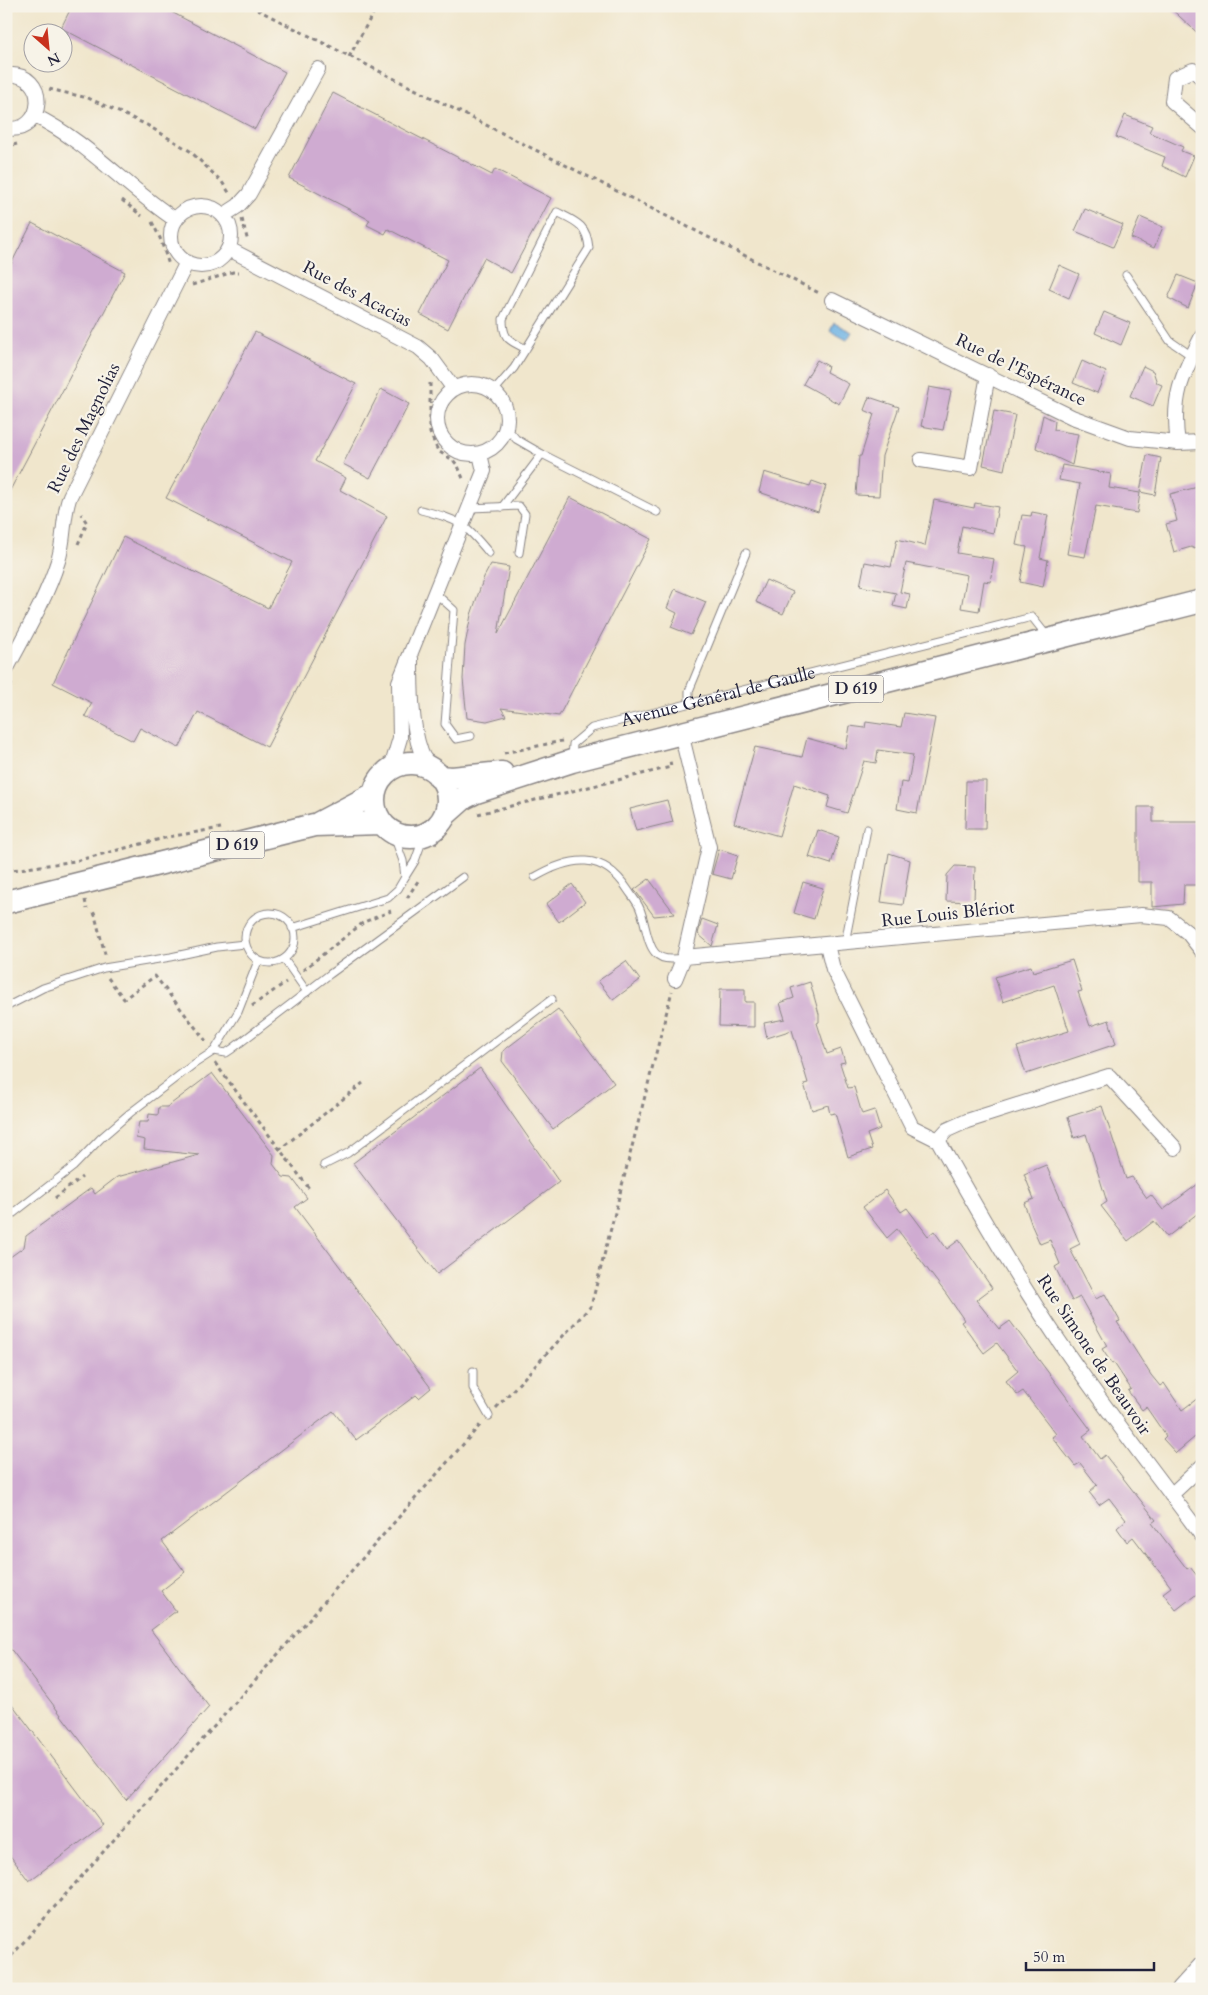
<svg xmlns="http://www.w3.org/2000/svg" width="1208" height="1995" font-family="Cardo,serif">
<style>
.water{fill:#6eb3e4;stroke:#486a90}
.building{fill:#cfabd1}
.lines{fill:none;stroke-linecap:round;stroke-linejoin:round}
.service-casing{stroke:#898484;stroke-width:9}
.minor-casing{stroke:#898484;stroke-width:16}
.tertiary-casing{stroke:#898484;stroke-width:20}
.primary-casing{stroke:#898484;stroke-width:25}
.path{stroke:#898484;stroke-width:3;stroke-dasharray:4 4;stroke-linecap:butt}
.service{stroke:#fff;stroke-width:7}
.minor{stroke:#fff;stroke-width:14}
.tertiary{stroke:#fff;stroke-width:18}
.primary{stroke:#fff;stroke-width:22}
.labels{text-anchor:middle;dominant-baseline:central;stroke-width:4.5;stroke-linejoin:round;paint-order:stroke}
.shield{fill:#f7f3e8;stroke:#62616f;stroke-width:1}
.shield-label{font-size:16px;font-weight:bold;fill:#22223b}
.street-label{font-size:18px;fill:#22223b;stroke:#f7f3e8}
</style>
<rect width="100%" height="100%" fill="#f7f3e8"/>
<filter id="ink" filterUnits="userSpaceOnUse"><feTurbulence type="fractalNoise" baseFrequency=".02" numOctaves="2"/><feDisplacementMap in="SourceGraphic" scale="10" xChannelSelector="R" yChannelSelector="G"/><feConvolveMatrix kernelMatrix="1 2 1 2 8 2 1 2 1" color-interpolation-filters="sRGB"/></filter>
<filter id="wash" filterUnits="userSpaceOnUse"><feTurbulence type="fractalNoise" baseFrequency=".0096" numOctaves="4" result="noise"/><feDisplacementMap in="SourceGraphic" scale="20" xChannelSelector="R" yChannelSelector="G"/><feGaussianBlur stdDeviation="1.12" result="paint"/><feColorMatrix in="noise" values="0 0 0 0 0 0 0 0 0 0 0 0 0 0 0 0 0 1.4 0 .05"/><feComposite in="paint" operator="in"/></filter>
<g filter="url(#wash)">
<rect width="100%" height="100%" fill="#f0e6cc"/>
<path class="water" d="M834,323L852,332L847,340L830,331Z"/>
<g id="blocks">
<path class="building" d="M72,6H160L285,72L255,129L61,28Z
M1168,6H1202V37L1191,27Z
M333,93L492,175L495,169L551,198L511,273L484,258L448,329L420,314L448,260L388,229L385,234L367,225L370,220L289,178Z
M1125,115L1152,126L1149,132L1183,147L1181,151L1194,156L1185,177L1162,166L1165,157L1116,137Z
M1085,209L1123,225L1113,247L1075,231Z
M1140,217L1163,227L1154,248L1131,238Z
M32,223L125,272L6,498V274Z
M1059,265L1079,274L1069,298L1049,289Z
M1178,275L1198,283L1188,308L1168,298Z
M1104,312L1130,323L1121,345L1095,333Z
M255,332L356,384L315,461L346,478L340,490L387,516L267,747L198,712L179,748L140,728L133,741L85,716L92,703L53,683L123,537L268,608L292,562L166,498Z
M817,360L828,366L826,372L849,384L839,404L803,384Z
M1082,361L1106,372L1097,393L1073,383Z
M1143,366L1153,371L1157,383L1162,385L1153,406L1130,396Z
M929,387L951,391L943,430L921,426Z
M381,389L409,404L370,478L343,464Z
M869,397L899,407L882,456L879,496L856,495L859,456H861L874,414L864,410Z
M994,411L1015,415L1004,470L983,465Z
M1043,415L1055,421L1054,430L1078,434L1072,465L1036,448Z
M1147,455L1161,458L1155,495L1140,492Z
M1062,465L1111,474L1109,488L1140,493L1137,513L1096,506L1085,557L1067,554L1080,484L1059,480Z
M764,472L810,486L812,481L826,486L818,512L759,492Z
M1202,486V544L1197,545L1195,549L1191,547L1174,552L1166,524L1177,521L1170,494Z
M570,497L651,539L559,716L501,708L506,716L487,721L467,718L463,679L465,645L471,615L484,577L491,564L509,567L498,634Z
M934,500L974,508L975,503L998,507L993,533L962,526L957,553L994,559L990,582L984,581L979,611L961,608L967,575L906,563L900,592L910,594L907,609L893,606L896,593L860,586L865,562L891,567L897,539L925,546Z
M1032,512L1048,515L1040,558L1048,560L1043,587L1020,582L1027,547L1016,545L1022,515L1031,516Z
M766,580L793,592L783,614L756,602Z
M675,589L706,602L691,635L671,627L677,613L667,608Z
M904,713L935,718L917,813L897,809L901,782L908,783L913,755L878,750L876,763L864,761L847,813L827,807L830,796L794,784L779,836L734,823L755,747L802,757L807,738L846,749L850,726L865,728L866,722L901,727Z
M966,781H986L985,829H965Z
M667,800L673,822L636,831L630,809Z
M1138,807H1153V822H1202V885H1184L1183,904L1152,907V882H1138Z
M818,830L839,837L831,864L809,857Z
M719,849L738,855L731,879L712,874Z
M889,853L910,860L903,905L881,902Z
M955,866L975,867L974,902L946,901L947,875Z
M649,879L675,914L654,916L637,893L634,890Z
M803,882L823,888L814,919L794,913Z
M572,884L585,902L559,922L546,904Z
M702,919L718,925L712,946L698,934Z
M1072,960L1082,991L1078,992L1090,1026L1109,1020L1116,1044L1026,1074L1017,1047L1069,1031L1054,985L1003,1002L995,977L1031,966L1033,972Z
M626,961L640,980L613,1000L598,981Z
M810,982L819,1014V1022L817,1023L827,1054L841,1049L845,1062L840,1063L848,1088L854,1087L862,1114L874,1110L880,1129L867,1134L872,1149L848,1157L835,1113L830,1114L828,1105L812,1110L804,1084L808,1083L792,1030L767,1038L764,1023L785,1019L780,1003L794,998L791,988Z
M720,989H745V1002H754V1027L719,1026Z
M558,1009L614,1083L553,1129L502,1061L503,1051Z
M480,1068L559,1182L437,1274L353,1163Z
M212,1073L274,1155L273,1164L283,1177L292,1178L307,1198L295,1207L431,1388L419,1398L416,1395L356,1440L333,1411L162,1541L185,1572L161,1591L176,1611L151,1630L209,1707L126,1800L6,1643V1260L24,1247L26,1236L91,1188L95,1194L117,1177L199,1155L144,1149L145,1140L136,1138L139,1122H148L149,1114L158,1115L159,1107H167Z
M1102,1106L1126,1179L1132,1177L1147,1198L1151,1195L1163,1210L1202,1181V1210L1167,1237L1154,1221L1128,1241L1101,1206L1107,1202L1086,1134L1074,1138L1068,1117Z
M1046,1165L1080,1244L1070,1249L1096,1299L1105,1294L1120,1321L1117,1322L1151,1375L1160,1386L1164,1383L1182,1410L1202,1395V1431L1176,1453L1163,1439L1166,1436L1146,1407L1142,1410L1128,1391L1131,1389L1114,1363L1112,1364L1102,1349L1107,1346L1080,1297L1072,1301L1055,1267L1060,1264L1050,1240L1040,1244L1032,1226L1024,1203L1034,1199L1024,1174Z
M885,1190L901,1212L907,1208L928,1236L934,1231L947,1249L959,1240L992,1288L976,1300L999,1329L1010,1321L1091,1430L1083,1436L1100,1459L1105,1455L1156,1520L1152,1523L1187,1569L1190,1567L1202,1582V1590L1176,1610L1163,1593L1171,1587L1133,1537L1127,1542L1117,1528L1126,1520L1109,1498L1099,1505L1089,1492L1097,1485L1080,1463L1075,1466L1052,1437L1056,1434L1023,1391L1017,1395L1006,1381L1018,1371L997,1343L984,1353L961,1322L964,1320L947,1295L897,1229L887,1238L863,1207Z
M6,1696L103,1825L29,1881L6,1850Z"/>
</g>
</g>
<g filter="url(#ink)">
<use href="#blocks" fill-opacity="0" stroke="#898484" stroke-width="1"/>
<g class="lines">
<g class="service-casing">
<g id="service">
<path d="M1126,275L1170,341L1192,356"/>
<path d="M494,391L514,368L589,248C587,225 577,222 557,212L503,319C503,340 509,340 526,349"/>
<path d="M507,428L516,439L542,454"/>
<path d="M502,507L542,454L657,512"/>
<path d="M470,508L519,506L525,514L519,553"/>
<path d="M421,510C459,520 464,522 489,553"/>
<path d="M435,593L454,610L445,724L456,739L471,736"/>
<path d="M689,703V691L746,553"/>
<path id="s1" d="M572,759L573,744L592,728L1032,617L1047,636"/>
<path d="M393,833L403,861L405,877L415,861L424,836"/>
<path d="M535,877C571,856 603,851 628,890C632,896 638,903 640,909C650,934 645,968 684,957"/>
<circle cx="270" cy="938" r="25"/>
<path d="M292,928L388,898L398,889L405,877"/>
<path d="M845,943L867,829"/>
<path d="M284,959L307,992"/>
<path d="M6,1007L43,988L104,968L171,957L217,947L245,944"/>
<path d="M214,1051L226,1053L232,1049L330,974L463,877"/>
<path d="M324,1165L348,1153L552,999"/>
<path d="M6,1219L73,1167L101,1138L130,1113L194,1064L214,1051L238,1012L258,961"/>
<path d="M473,1371V1388L489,1416"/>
</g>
</g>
<g class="minor-casing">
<path id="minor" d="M6,75C51,71 45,136 6,128
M1202,78L1193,70L1175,78L1172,101L1202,127
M35,116C87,141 127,188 176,220
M171 236a30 30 0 1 1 60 0a30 30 0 1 1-60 0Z
M224,215L238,206L249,194L318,69
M229,249L418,347L432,359L454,389
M832,300L1072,417L1130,438L1178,443L1202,442
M437 419a35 35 0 1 1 70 0a35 35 0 1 1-70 0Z
M1178,443C1171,397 1182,376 1202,336
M921,460L971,468L988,375
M411,658C411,686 411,725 421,752C423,759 430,766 435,771
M6,670C25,634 46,599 58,561C65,540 62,517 70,496L187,262
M391,768L400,738L399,682L484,471L480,454
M827,945L833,969L912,1127L938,1140
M684,957L1141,915L1169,918L1188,933L1202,951
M675,979L684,957L709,847L681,733
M938,1140C976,1208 1015,1276 1059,1341C1104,1408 1154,1471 1202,1536
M938,1140L947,1130L967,1121L1109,1076L1175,1148
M1171,1495L1202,1466"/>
</g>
<g class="tertiary-casing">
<path id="tertiary" d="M1181,1989L1202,1966"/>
</g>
<g class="primary-casing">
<path id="primary" d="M374 800a37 37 0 1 1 74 0a37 37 0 1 1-74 0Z
M439,777L452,778L502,773
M446,814L464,798L476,792L572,761L1202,601
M319,823L374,794
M6,902L314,825L381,823"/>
</g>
<path class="path" d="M250,6L821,294
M349,57L377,6
M49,89L88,98L147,125L190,151L222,182L230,194
M6,147L17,144
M122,200L142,216
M242,219L248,242
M152,222L160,238L169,265
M192,285L233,272H239
M430,383V433L438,451L453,460L458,466L464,481
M78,544L87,523L81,514
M6,694L12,683
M504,753L562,741
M478,814L671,767L670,760
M435,843L447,833
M6,871L75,861L168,837L221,828
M407,898L420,878
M85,900L87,909
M94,912L106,958
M303,970L364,922L391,911
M108,978L124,999L155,976L206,1041
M252,1006L286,982
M215,1063L311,1191
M279,1150L363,1083
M55,1198L82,1177
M6,1235L12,1230
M496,1408L591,1306L672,991
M6,1962L482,1423"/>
<use href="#service" class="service"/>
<use href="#minor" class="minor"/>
<use href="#tertiary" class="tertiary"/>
<use href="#primary" class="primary"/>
</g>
</g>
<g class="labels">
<g class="shield">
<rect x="828.5" y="675.5" width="55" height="27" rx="4"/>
<rect x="209.5" y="831.5" width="55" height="27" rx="4"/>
</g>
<g class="shield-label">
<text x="856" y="689">D 619</text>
<text x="237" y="845">D 619</text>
</g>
<g class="street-label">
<text transform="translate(357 294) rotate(28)">Rue des Acacias</text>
<text transform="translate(1021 370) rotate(26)">Rue de l'Espérance</text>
<text transform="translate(84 428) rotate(-64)">Rue des Magnolias</text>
<text stroke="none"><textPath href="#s1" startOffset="170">Avenue Général de Gaulle</textPath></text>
<text transform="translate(948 914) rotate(-6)">Rue Louis Blériot</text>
<text transform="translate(1094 1355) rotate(56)">Rue Simone de Beauvoir</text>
</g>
</g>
<rect width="1208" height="1995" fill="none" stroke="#f7f3e8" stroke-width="25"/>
<g transform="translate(48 48) rotate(153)"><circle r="24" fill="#f7f3e8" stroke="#a29fa3"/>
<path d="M0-4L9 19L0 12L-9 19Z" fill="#c8321e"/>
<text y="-8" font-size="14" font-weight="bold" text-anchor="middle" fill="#22223b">N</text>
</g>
<path d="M1026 1962v8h128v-8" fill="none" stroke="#22223b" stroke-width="2.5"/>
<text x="1033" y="1962" font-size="15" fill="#22223b" stroke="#f7f3e8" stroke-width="4" paint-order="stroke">50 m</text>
</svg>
